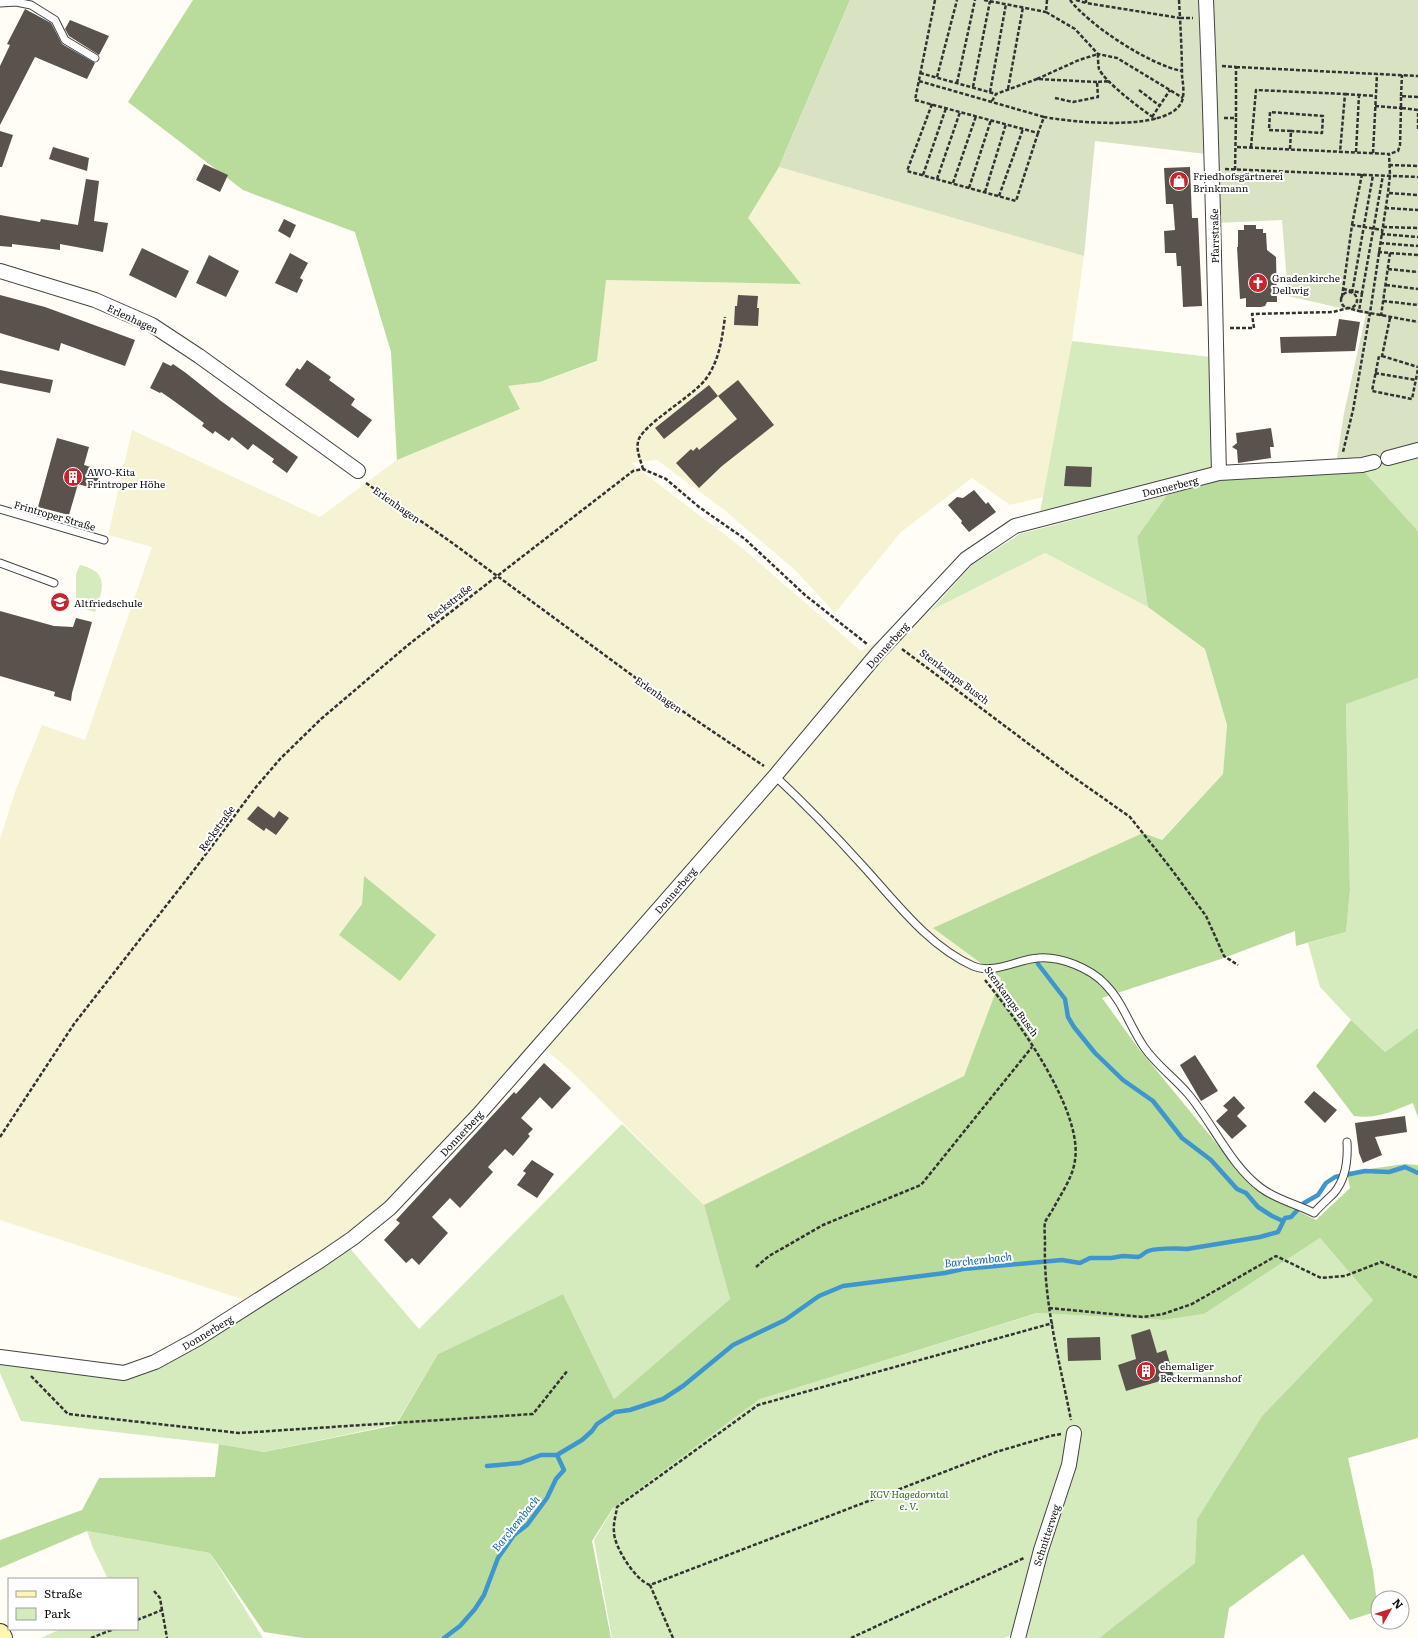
<svg xmlns="http://www.w3.org/2000/svg" width="1418" height="1638" font-family="Literata,serif">
<style>
.farmland{fill:#f6f3d4;fill-rule:evenodd}
.green{fill:#d5ebbd}
.forest{fill:#b9dc9c}
.cemetery{fill:#d9e3c4}
.lines{fill:none;stroke-linecap:round;stroke-linejoin:round}
.stream{stroke:#3f96cf;stroke-width:4.5}
.building{fill:#5a524d}
.lane-casing{stroke:#444;stroke-width:9}
.street-casing{stroke:#444;stroke-width:16}
.secondary-casing{stroke:#333;stroke-width:22}
.path{stroke:#333;stroke-width:2.5;stroke-dasharray:4 2;stroke-linecap:butt}
.lane{stroke:#fff;stroke-width:7}
.street{stroke:#fff;stroke-width:14}
.secondary{stroke:#fff6b0;stroke-width:20}
.labels{text-anchor:middle;dominant-baseline:central;stroke-width:4;stroke-linejoin:round;paint-order:stroke}
.poi-label{font-size:10px;fill:#111;stroke:#fff;text-anchor:start}
.street-label{font-size:10px;fill:#111;stroke:#fff}
.park-label{font-size:10px;font-style:italic;fill:#2f6b1f;stroke:#fff}
.water-label{font-size:11px;font-style:italic;fill:#1768a6;stroke:#fff}
</style>
<rect width="100%" height="100%" fill="#fffdf5"/>
<path class="farmland" d="M779,167L1084,256L1072,341L1043,497L1010,505L972,478L901,532L835,613L795,570L723,509L657,460L631,463L741,547L861,651L930,611L1045,553L1148,607L1205,649L1227,725L1223,774L1161,840L933,928L1001,978L964,1076L704,1205L574,1074L542,1046L407,1192L251,1302L0,1220V839L16,789L42,725L85,740L152,547L108,535L132,430L320,517L397,460L520,409L507,386L540,382L597,362L605,280L800,284L747,218ZM364,876L400,980L345,927L362,904Z"/>
<path class="green" d="M1072,341L1211,357L1215,471L1039,518Z
M1418,452V531L1361,468Z
M1167,495L1137,537L1148,607L1045,553L930,611L972,565L1020,534Z
M80,565C110,572 103,589 95,612L76,606V574Z
M1418,678V1028L1385,1052L1351,1020L1320,987L1308,943L1346,932L1350,890L1346,703Z
M622,1124L704,1205L730,1299L614,1399L563,1294L438,1354L396,1424L264,1452L219,1444L21,1421L0,1373V1359L124,1373L348,1246L419,1329Z
M1320,1238L1373,1300L1262,1416L1197,1519L1195,1563L1099,1638H1016V1633L1004,1638H612L594,1540L614,1507L760,1399L1038,1313L1164,1320L1204,1314Z
M87,1531L210,1553L263,1638H41L61,1629H137V1579H108L93,1548Z"/>
<path class="forest" d="M193,0H850L779,167L748,218L801,284L606,280L597,361L540,382L508,386L520,409L397,460L391,352L355,232L243,190L128,102Z
M1361,468L1418,531V678L1346,704L1350,890L1346,932L1296,946L1295,931L1221,959L1102,998L1139,1049L1225,1154L1265,1195L1316,1220L1350,1188L1347,1172L1405,1164L1418,1165V1438L1348,1458L1373,1571L1378,1611L1350,1620L1303,1554L1229,1608L1224,1638H1099L1195,1563L1197,1519L1262,1416L1373,1300L1320,1238L1204,1314L1164,1320L1037,1313L760,1399L613,1508L592,1541L611,1638H303L264,1632L210,1553L87,1531L0,1568V1540L82,1510L99,1478L215,1477L219,1444L264,1452L396,1425L438,1354L563,1294L614,1399L730,1299L704,1205L964,1076L1001,978L933,928L1143,833L1162,840L1223,774L1227,725L1205,649L1148,607L1137,537L1167,495L1218,476Z
M364,876L436,935L400,981L339,935L362,904Z
M1351,1020L1385,1052L1418,1028V1118L1413,1103C1390,1112 1378,1119 1354,1116L1316,1066Z"/>
<path class="cemetery" d="M850,0H1203L1206,154L1095,141L1084,256L779,167Z
M1209,0H1418V448L1363,463L1336,465L1344,413L1366,314L1288,296L1282,220L1216,223Z"/>
<g class="lines">
<path class="stream" d="M1038,964L1065,999L1068,1017L1074,1027L1095,1053L1123,1080L1153,1101L1182,1138L1211,1160L1237,1189L1246,1193L1258,1207L1272,1216L1283,1221
M487,1466L520,1463L541,1455H557
M444,1638L460,1626L475,1609L484,1595L498,1558L514,1535L527,1525L547,1498L556,1479L564,1470L557,1455L582,1440L592,1431L597,1424L615,1412L630,1410L663,1399L683,1386L733,1345L785,1320L819,1296L843,1286L945,1273L963,1269L1062,1260L1080,1263L1090,1258H1111L1123,1256L1138,1257C1142,1256 1143,1254 1146,1252C1151,1248 1181,1248 1187,1249L1260,1237L1278,1232L1285,1218L1291,1217L1304,1203L1318,1195L1326,1183L1335,1177L1365,1171L1389,1172L1405,1167L1418,1173"/>
</g>
<path class="building" d="M25,9L51,23L62,44L95,63L87,79L35,57L0,125V66L10,45L7,44Z
M70,20L109,36L99,55L69,36L65,29Z
M0,131L13,135L2,167H0Z
M53,147L89,158L87,171L49,159Z
M204,164L228,175L220,192L196,180Z
M1190,167L1192,218H1198L1202,306L1183,307L1181,266H1177L1176,253H1165L1164,231L1175,230L1173,204H1166L1164,168Z
M86,179L99,181L94,221L108,223L103,252L60,244V250L12,244V247L0,246V215L40,222L41,219L78,225Z
M284,219L296,225L290,238L278,231Z
M1244,225H1256V229H1263V233H1266L1267,250L1276,257L1277,302H1267L1265,306L1261,307H1246V298L1240,299L1237,247H1238V230H1244Z
M142,248L189,271L176,298L129,275Z
M290,253L308,263L300,278L303,280L297,293L275,283Z
M209,255L239,271L226,297L196,283Z
M0,295L45,307L135,340L125,366L61,343L59,351L0,333Z
M738,295L758,296L757,308H759L758,326L734,325L735,306H737Z
M1339,319L1360,322L1355,351L1281,353L1280,337L1336,336Z
M307,360L331,377L329,380L355,399L351,405L372,420L358,438L285,385L297,368L300,370Z
M163,362L171,366L173,364L186,373L221,401L298,457L287,473L272,462L274,459L253,444L248,450L232,437L229,441L215,431L213,434L202,426L204,423L174,401L161,392L160,393L150,388Z
M0,370L53,380L50,393L0,383Z
M738,380L774,425L722,466L699,488L676,463L691,449L693,451L697,447L699,450L737,419L718,396Z
M709,385L718,396L664,439L655,428Z
M1271,428L1274,447H1270L1271,458L1238,463L1237,450L1232,447L1237,443L1236,433Z
M57,438L89,447L84,465L101,470L95,489L78,484L69,515L38,507Z
M1066,466L1092,467L1091,487L1064,486Z
M974,490L986,504L988,502L996,512L969,532L961,523L962,521L948,505L957,497L963,498Z
M0,611L54,626L73,627L76,618L92,622L72,693L71,701L54,696L55,692L0,676Z
M258,806L274,818L279,811L289,818L276,835L266,828L264,831L247,819Z
M1195,1055L1218,1091L1201,1101L1180,1065Z
M544,1063L571,1088L552,1109L540,1097L521,1118L533,1129L528,1134L530,1136L513,1156L505,1149L488,1167L493,1172L460,1208L450,1198L432,1217L448,1233L419,1265L412,1258L406,1263L384,1240L400,1223L396,1220L514,1092L516,1094Z
M1314,1091L1337,1110L1325,1123L1304,1102Z
M1234,1096L1245,1108L1237,1116L1247,1126L1232,1139L1216,1121L1228,1110L1223,1106Z
M1405,1116L1407,1132L1375,1137L1382,1155L1363,1163L1359,1153L1355,1123Z
M532,1160L554,1174L537,1198L517,1185L526,1173L523,1171Z
M1150,1329L1157,1353L1166,1350L1174,1377L1126,1391L1118,1365L1136,1359L1131,1335Z
M1100,1337L1101,1360L1068,1361L1067,1338Z"/>
<g class="lines">
<g class="lane-casing">
<path id="lane" d="M0,3L16,2L31,5L55,20L65,40L95,58
M0,509L104,540
M0,563L54,583
M775,776C806,805 834,834 862,865C896,902 927,945 973,966C993,975 1019,959 1038,958C1060,956 1090,968 1105,984C1123,1002 1130,1027 1144,1047C1156,1065 1175,1078 1189,1095C1213,1124 1231,1166 1261,1188C1277,1200 1297,1204 1314,1213C1320,1206 1327,1200 1334,1193C1346,1179 1348,1159 1347,1142"/>
</g>
<g class="street-casing">
<path id="street" d="M1206,0C1213,158 1215,315 1219,473
M0,271L95,300L152,325L199,356L358,471
M1388,458L1418,450
M0,1357L124,1373L155,1362L197,1339L321,1260L353,1238L390,1208L480,1113L775,776L878,653L966,559L1015,526L1219,473L1362,465L1374,462
M1018,1638L1041,1550L1069,1465L1074,1433"/>
</g>
<g class="secondary-casing">
<path id="secondary" d="M0,1634L2,1638"/>
</g>
<path class="path" d="M935,0L915,100L1038,133L1044,117C1070,122 1178,134 1183,97C1184,91 1183,83 1182,76C1182,57 1181,37 1180,18L1086,3V0
M984,0L1046,12
M1047,0L1046,12L1075,29L1098,54L1117,58L1183,98
M1070,0C1090,26 1150,65 1182,71
M1076,0L1086,3
M1179,0L1180,18H1193
M1222,66L1236,67V118
M1236,67L1418,76
M920,73L996,94
M937,77L957,0
M919,81L1044,117
M1097,82L1037,79L1079,60L1098,54C1098,58 1098,65 1099,69C1105,82 1143,111 1156,119
M957,83L975,0
M973,87L990,1
M1008,89L1023,7
M1139,90L1160,106
M990,92L1006,4
M1345,94L1375,96
M1401,96L1402,75
M1418,97L1401,96V108L1418,110
M1055,98L1073,102L1098,97L1097,82L1110,81
M992,101L996,94L1037,79
M932,104L907,171L1016,201L1038,133
M1375,106L1401,108L1400,145L1398,151L1389,154
M1152,117L1170,90
M1224,118H1236L1235,170
M1418,129V113
M1237,147L1389,154L1390,175L1388,193L1370,313L1353,410L1343,452
M1251,147L1256,90L1345,94L1340,152
M1290,149L1291,131L1269,130L1270,112L1323,116L1322,133L1291,131
M1356,152L1359,95
M1373,153L1377,74
M1389,165L1418,166
M1225,169L1418,177
M923,175L946,108
M937,179L960,112
M953,183L976,116
M969,188L991,120
M985,192L1006,124
M1389,193L1418,195
M999,196L1023,129
M1385,208L1418,210
M1352,225L1362,174
M1383,227L1418,228
M1381,234L1418,237
M1380,243L1418,246
M1378,252L1390,253L1381,316
M1390,253L1418,255
M1388,269L1418,272
M1386,285L1418,289
M1343,289L1362,293L1383,175
M1341 300a8 8 0 1 1 16 0a8 8 0 1 1-16 0Z
M1352,293L1373,175
M1362,293L1359,311L1418,322
M1342,297L1352,225L1382,230
M1383,301L1418,305
M1390,318L1382,356H1379L1372,391L1412,399L1418,369
M1230,328H1254L1252,314L1333,312L1348,308L1359,311
M1382,356L1418,367
M1375,373L1416,380
M643,469C641,461 636,451 638,442C640,426 692,397 705,380C719,362 722,339 725,317
M366,483L451,542L663,698L764,766
M902,649L1069,774L1130,817L1169,866L1206,916L1224,956L1238,965
M985,980C1016,1018 1083,1110 1075,1160C1073,1177 1061,1194 1053,1209C1051,1213 1047,1218 1045,1222C1044,1229 1045,1237 1045,1243C1043,1301 1060,1363 1071,1420
M0,1137L74,1024L194,870L256,787L280,759L321,719L408,645L633,471L643,469L666,479L699,507L745,539L805,595L867,644
M756,1267L769,1256L823,1225L921,1185L1032,1047
M1049,1308L1143,1317L1163,1314L1192,1304L1276,1256L1321,1278L1345,1276L1381,1262L1418,1278
M31,1376L68,1414L239,1433L533,1414L568,1370
M650,1585C636,1581 614,1547 614,1532C613,1524 616,1515 617,1507L758,1405L1053,1323
M154,1591L160,1598L162,1610
M137,1620L162,1610L167,1638
M91,1638L114,1629
M673,1638L650,1585L996,1452L1050,1436L1061,1434
M851,1638L1024,1558"/>
<use href="#lane" class="lane"/>
<use href="#street" class="street"/>
<use href="#secondary" class="secondary"/>
</g>
<defs>
<g id="shop-disc" transform="scale(1)"><circle r="9.5" fill="#c4262e" stroke="#fff"/><path d="M-5-2.5h2.3a2.7 3.5 0 0 1 5.4 0H5L5.5 6h-11ZM-1.5-2.5h3a1.5 2.3 0 0 0-3 0Z" fill="#fff"/></g>
<g id="church-disc" transform="scale(1)"><circle r="9.5" fill="#c4262e" stroke="#fff"/><path d="M-1.2-6h2.4v3.5h3.3v2.4h-3.3V6h-2.4V-.1h-3.3v-2.4h3.3Z" fill="#fff"/></g>
<g id="building-disc" transform="scale(1)"><circle r="9.5" fill="#c4262e" stroke="#fff"/><path d="M-4-6H4V6H1V3H-1V6H-4ZM-2.5-4.3h1.7v1.8h-1.7ZM.8-4.3h1.7v1.8H.8ZM-2.5-1h1.7V.8h-1.7ZM.8-1h1.7V.8H.8Z" fill="#fff"/></g>
<g id="school-disc" transform="scale(1)"><circle r="9.5" fill="#c4262e" stroke="#fff"/><path d="M0-5L7-2L0 1L-7-2ZM-4 1L0 2.5L4 1V4Q0 6-4 4Z" fill="#fff"/></g>
</defs>
<g fill-rule="evenodd">
<use href="#shop-disc" x="1179" y="181"/>
<use href="#church-disc" x="1258" y="283"/>
<use href="#building-disc" x="73" y="477"/>
<use href="#school-disc" x="60" y="602"/>
<use href="#building-disc" x="1146" y="1371"/>
</g>
<g class="labels">
<g class="poi-label">
<text x="1193" y="175">Friedhofsgärtnerei<tspan x="1193" dy="12">Brinkmann</tspan></text>
<text x="1272" y="277">Gnadenkirche<tspan x="1272" dy="12">Dellwig</tspan></text>
<text x="87" y="471">AWO-Kita<tspan x="87" dy="12">Frintroper Höhe</tspan></text>
<text x="74" y="602">Altfriedschule</text>
<text x="1160" y="1365">ehemaliger<tspan x="1160" dy="12">Beckermannshof</tspan></text>
</g>
<g class="street-label">
<text transform="translate(1214 236) rotate(-91)">Pfarrstraße</text>
<text transform="translate(133 318) rotate(25)">Erlenhagen</text>
<text transform="translate(1170 486) rotate(-14)">Donnerberg</text>
<text transform="translate(397 504) rotate(35)">Erlenhagen</text>
<text transform="translate(55 515) rotate(16)">Frintroper Straße</text>
<text transform="translate(449 602) rotate(-38)">Reckstraße</text>
<text transform="translate(887 645) rotate(-48)">Donnerberg</text>
<text transform="translate(955 676) rotate(37)">Stenkamps Busch</text>
<text transform="translate(659 694) rotate(35)">Erlenhagen</text>
<text transform="translate(216 828) rotate(-54)">Reckstraße</text>
<text transform="translate(675 890) rotate(-49)">Donnerberg</text>
<text transform="translate(1012 1001) rotate(54)">Stenkamps Busch</text>
<text transform="translate(461 1133) rotate(-47)">Donnerberg</text>
<text transform="translate(207 1332) rotate(-31)">Donnerberg</text>
<text transform="translate(1046 1535) rotate(-72)">Schnitterweg</text>
</g>
<g class="park-label">
<text x="909" y="1493">KGV Hagedorntal<tspan x="909" dy="12">e. V.</tspan></text>
</g>
<g class="water-label">
<text transform="translate(978 1259) rotate(-6)">Barchembach</text>
<text transform="translate(515 1523) rotate(-51)">Barchembach</text>
</g>
</g>
<rect x="8" y="1578" width="130" height="52" fill="#ffffff" stroke="#a0a0a0"/>
<rect x="16" y="1591" width="20" height="6" fill="#fff6b0" stroke="#a0a0a0"/>
<text x="44" y="1598" font-size="12" fill="#111111">Straße</text>
<rect x="16" y="1608" width="20" height="12" fill="#d5ebbd" stroke="#a0a0a0"/>
<text x="44" y="1618" font-size="12" fill="#111111">Park</text>
<g transform="translate(1390 1610) rotate(51)"><circle r="19" fill="#ffffff" stroke="#a0a0a0"/>
<path d="M0-3L7 15L0 10L-7 15Z" fill="#c4262e"/>
<text y="-6" font-size="11" font-weight="bold" text-anchor="middle" fill="#111111">N</text>
</g>
</svg>
